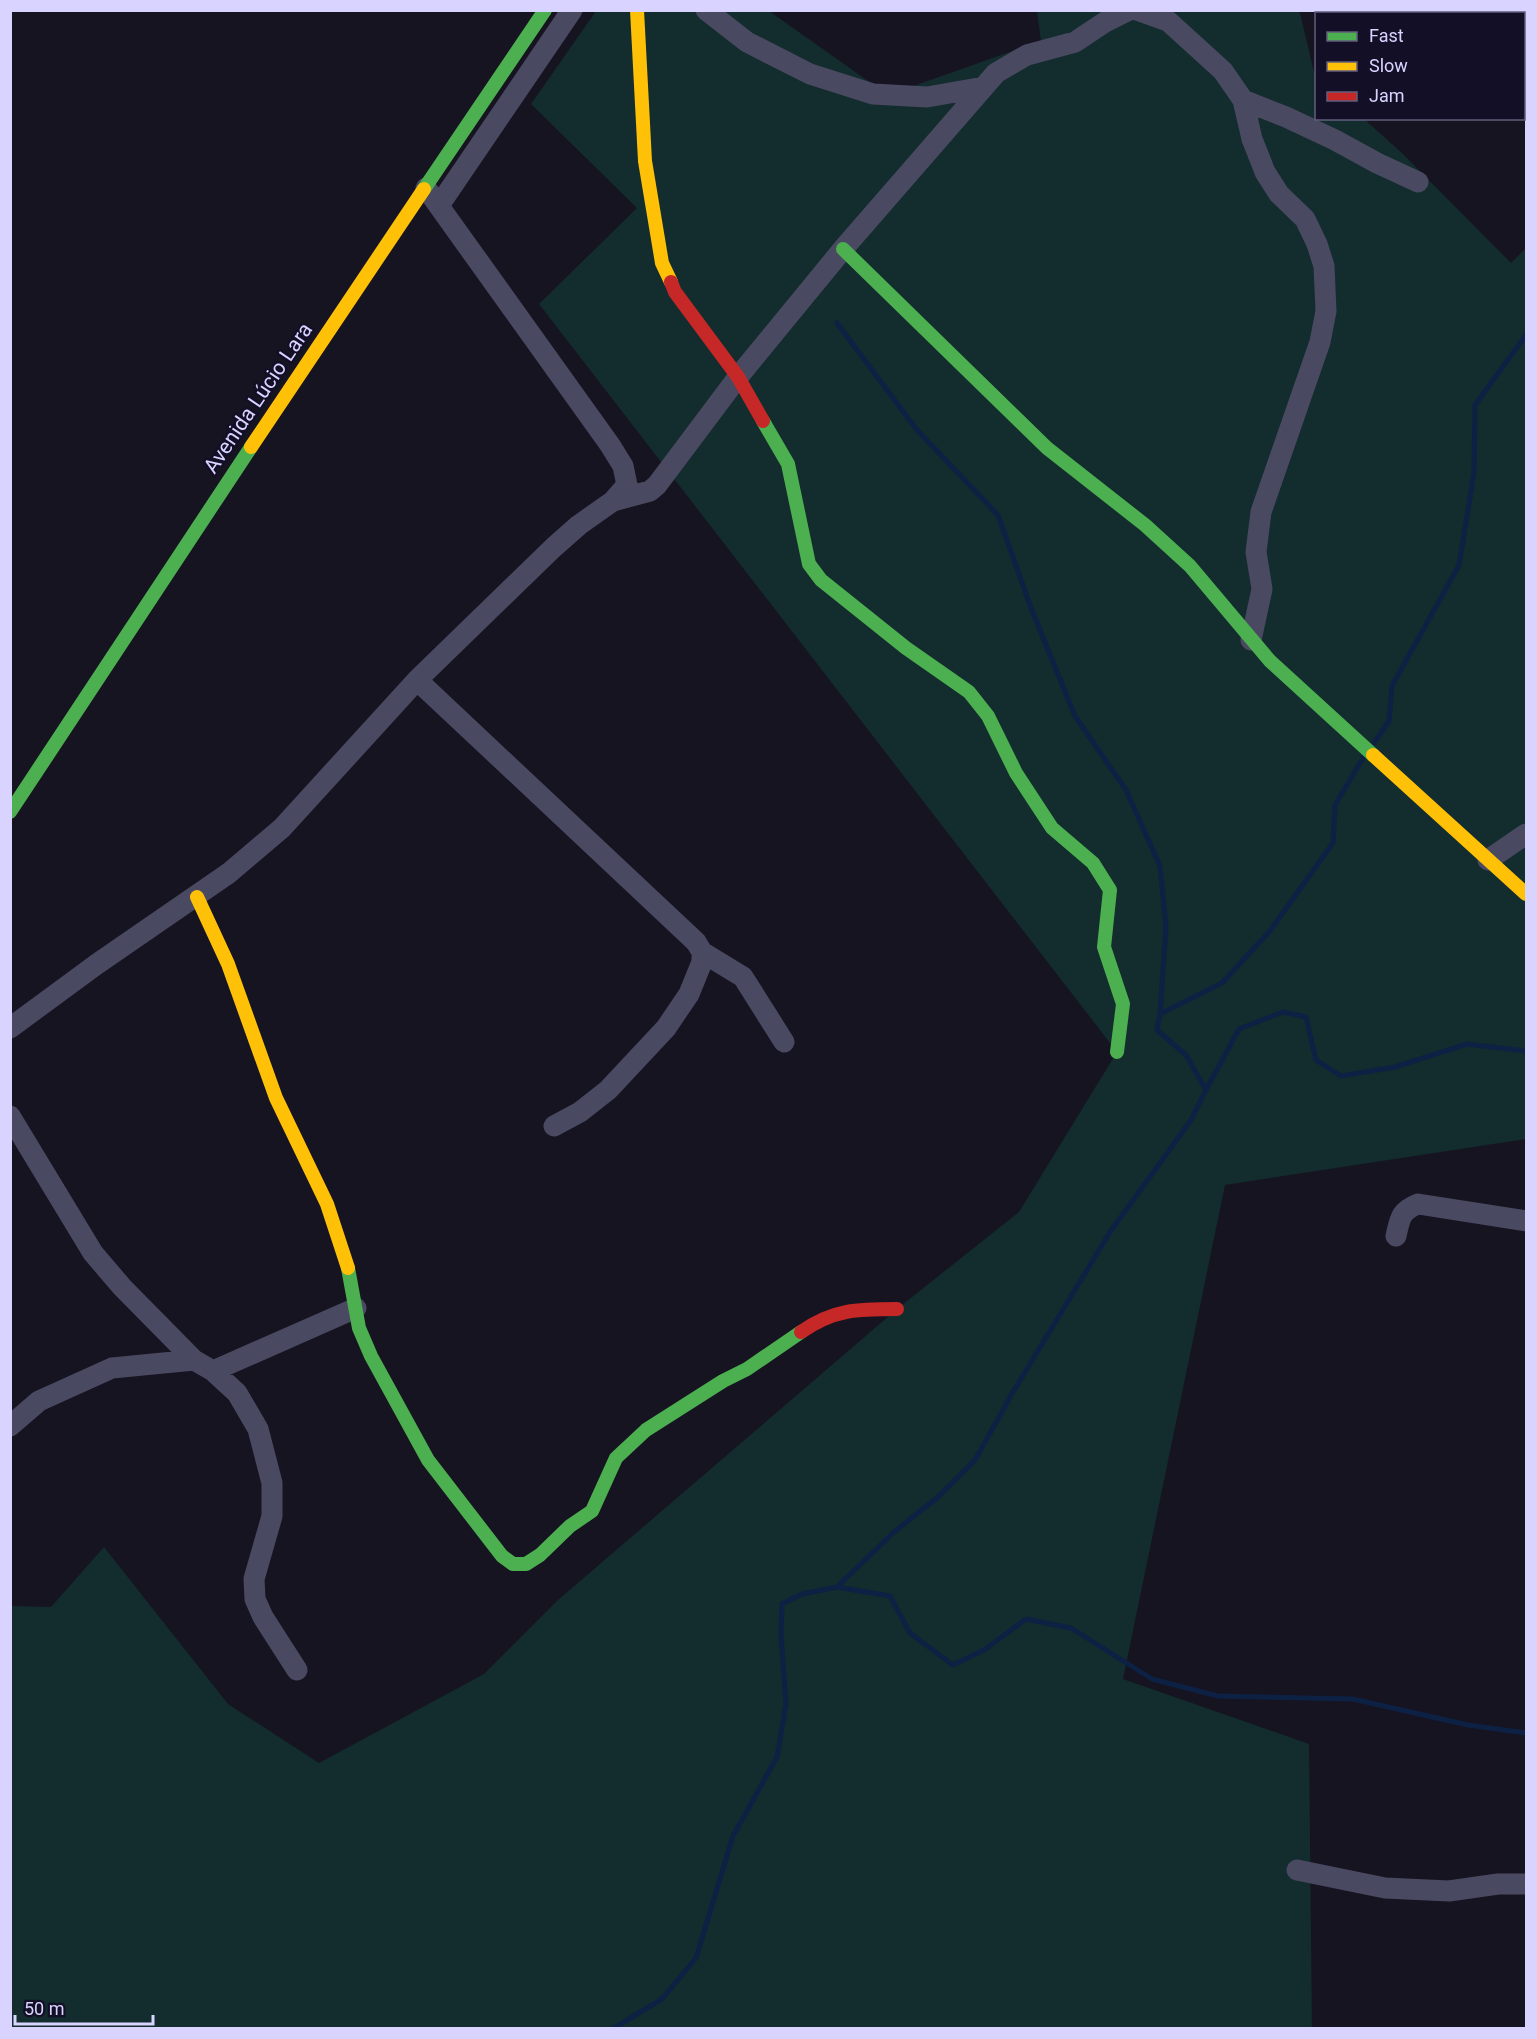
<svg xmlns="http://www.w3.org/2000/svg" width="1537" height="2039" font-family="Roboto,sans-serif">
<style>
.grass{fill:#132c2d}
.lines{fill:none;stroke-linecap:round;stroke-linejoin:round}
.stream{stroke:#0d2144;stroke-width:5}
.street{stroke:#4a4962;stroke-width:21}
.fast{stroke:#4caf50;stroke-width:14}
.slow{stroke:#ffc107;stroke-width:14}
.jam{stroke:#c62828;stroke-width:14}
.labels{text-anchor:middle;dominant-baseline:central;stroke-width:5;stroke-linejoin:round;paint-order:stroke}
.street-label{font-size:21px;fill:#d9d4ff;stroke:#130f26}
</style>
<rect width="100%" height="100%" fill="#161421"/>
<path class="grass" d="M1296,10L1300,13L1314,72L1316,74V118L1364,119L1402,153L1511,263L1526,248V1139L1225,1185L1123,1679L1309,1744L1312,2028H11V1606L51,1607L104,1547L228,1704L319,1763L484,1674L558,1600L897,1309L1019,1212L1117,1052L539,304L637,208L531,104L596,11H769L888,95L1041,41L1037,11Z"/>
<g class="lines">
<path class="stream" d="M837,323L917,430L998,515L1031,608L1075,716L1126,790L1160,866L1166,927L1160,1014
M1374,743L1389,721L1392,686L1459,565L1474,473L1475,405L1526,335
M1206,1090L1239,1029L1283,1012L1306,1017L1316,1060L1341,1076L1395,1067L1467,1044L1526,1051
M837,1587L894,1532L938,1497L975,1460L1013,1392L1110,1232L1191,1120L1206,1090L1186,1055L1157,1030L1160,1014L1222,983L1269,932L1333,843L1335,805L1363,758
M614,2028L662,1999L696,1958L733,1836L777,1757L786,1704L781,1636L782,1604L802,1594L837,1587L890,1596L910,1633L953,1665L984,1650L1026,1619L1071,1628L1152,1679L1218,1696L1353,1699L1468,1725L1526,1733"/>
<path class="street" d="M706,10L747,42L810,74L873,94L927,97L984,87
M1137,10L1168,21L1223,71L1243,100L1252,139L1265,172L1279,194L1305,219L1317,244L1324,266L1326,311L1320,342L1261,512L1256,552L1262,589L1251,640
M1243,100L1286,117L1335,140L1377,163L1418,182
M440,204L572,10
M613,501L650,491L657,485L738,377L843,249L996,73L1027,55L1075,42L1105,22L1129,10
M417,680L696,942L702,952V962L689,994L666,1028L608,1090L580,1112L554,1126
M1488,860L1526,834
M702,952L743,977L784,1042
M10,1028L97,964L229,873L282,828L417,680L554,547L579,525L613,501L627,485L623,466L610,445L426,188
M10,1116L93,1253L122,1287L194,1360L213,1371L237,1393L258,1429L272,1483V1516L254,1579L255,1599L263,1617L297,1670
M1396,1236C1400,1219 1400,1211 1418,1204L1526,1221
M213,1371L356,1308
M10,1426L39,1401L112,1368L194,1360
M1297,1870L1385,1888L1449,1891L1498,1884H1526"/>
<path class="fast" d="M424,189L545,10
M843,249L1047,448L1145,525L1190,566L1270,661L1373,755
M763,421L788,464L809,564L821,580L906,648L969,692L988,716L1016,773L1052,828L1093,863L1110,890L1104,947L1123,1004L1117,1052
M10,812L251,447
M348,1268L359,1328L371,1356L428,1460L502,1556L513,1564H526L540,1555L570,1526L592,1511L616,1458L646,1430L723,1381L747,1369L801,1332"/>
<path class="slow" d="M637,10L645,161L662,263L671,282
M251,447L424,189
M1373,755L1526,894
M197,897L228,964L276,1098L327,1204L348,1268"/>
<path class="jam" d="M671,282L675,292L738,377L763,421
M801,1332C834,1309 858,1309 897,1309"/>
</g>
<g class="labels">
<g class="street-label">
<text transform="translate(258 398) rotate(-56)">Avenida Lúcio Lara</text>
</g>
</g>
<rect width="1537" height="2039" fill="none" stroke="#d9d4ff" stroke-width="24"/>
<rect x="1315" y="12" width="210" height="108" fill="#130f26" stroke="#625e7d" stroke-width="1.5"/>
<rect x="1327" y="32" width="30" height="9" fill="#4caf50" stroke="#625e7d" stroke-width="1.5"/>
<text x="1369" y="42" font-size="18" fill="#d9d4ff">Fast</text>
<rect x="1327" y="62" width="30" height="9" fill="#ffc107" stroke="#625e7d" stroke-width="1.5"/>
<text x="1369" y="72" font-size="18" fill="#d9d4ff">Slow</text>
<rect x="1327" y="92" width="30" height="9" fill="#c62828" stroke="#625e7d" stroke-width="1.5"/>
<text x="1369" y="102" font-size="18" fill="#d9d4ff">Jam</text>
<path d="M15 2015v9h138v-9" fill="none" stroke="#d9d4ff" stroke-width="3"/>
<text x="24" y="2015" font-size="18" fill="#d9d4ff" stroke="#130f26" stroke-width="4.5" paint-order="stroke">50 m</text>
</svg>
